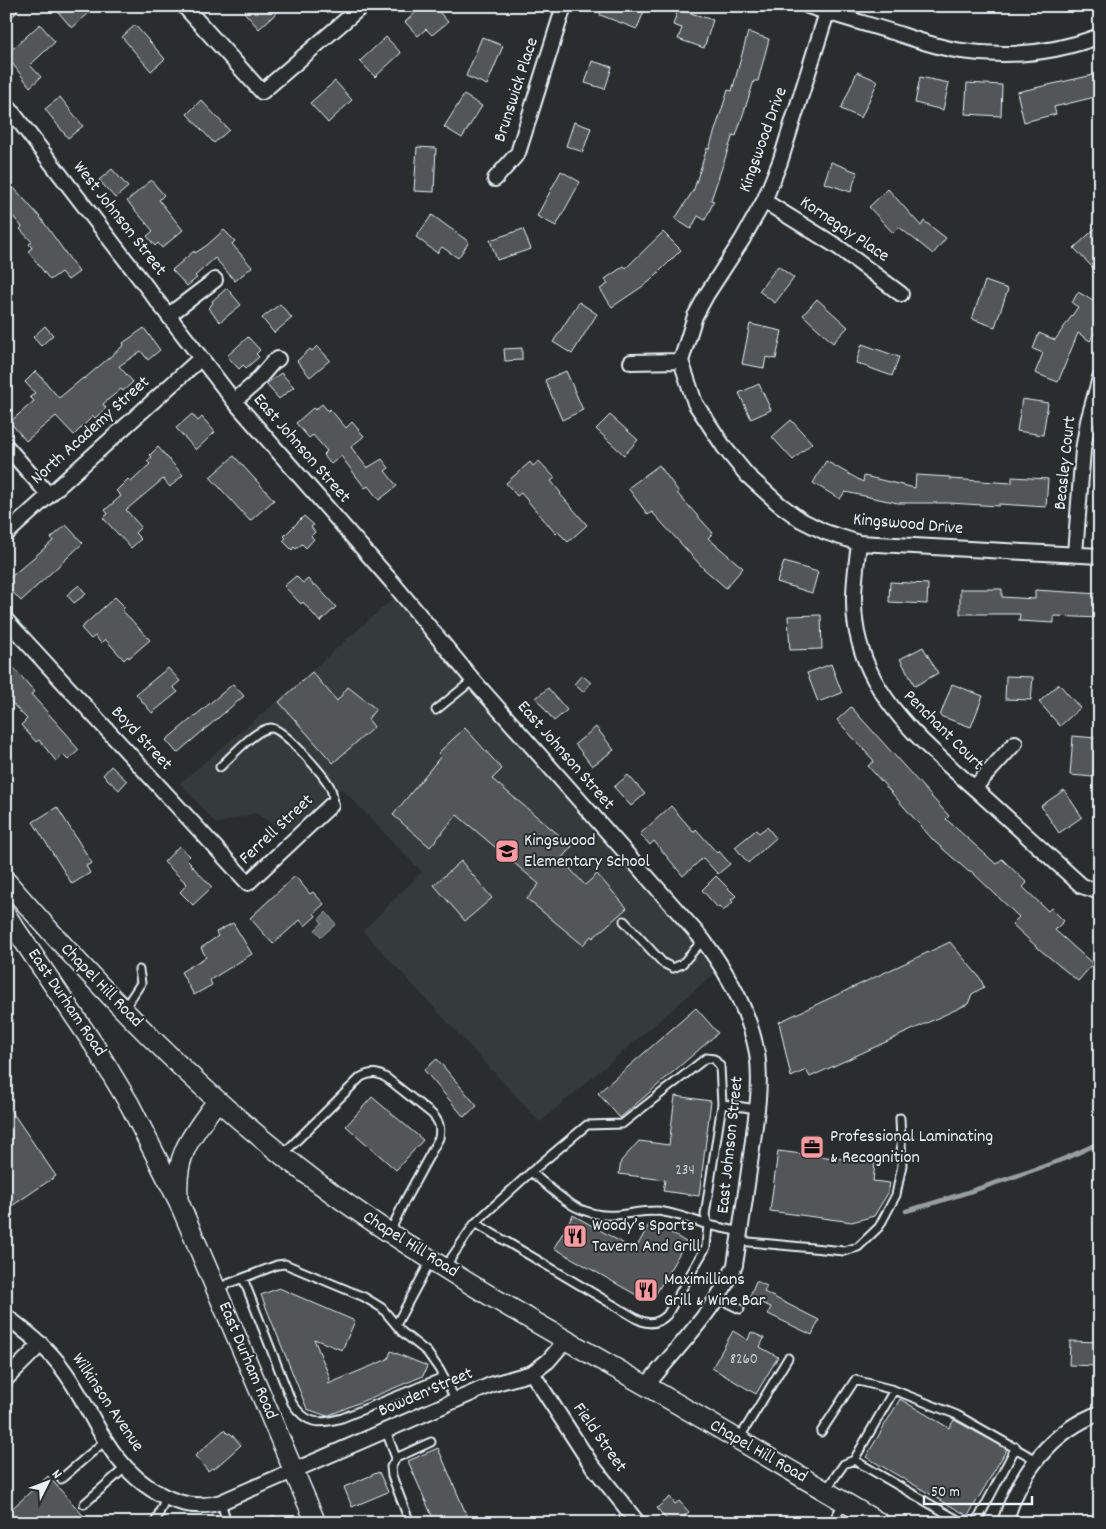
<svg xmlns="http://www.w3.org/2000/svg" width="1106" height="1529" font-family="Dekko,sans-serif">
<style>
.built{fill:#363a3b}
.water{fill:#63686b;stroke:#989fa3}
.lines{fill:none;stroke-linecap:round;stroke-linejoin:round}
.stream{stroke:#989fa3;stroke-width:4.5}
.building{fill:#535759;stroke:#e8f1f8}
.lane-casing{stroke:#e8f1f8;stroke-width:11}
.street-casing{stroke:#e8f1f8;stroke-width:18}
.secondary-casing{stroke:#e8f1f8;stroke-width:22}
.lane{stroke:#2a2d2e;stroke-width:7}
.street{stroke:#2a2d2e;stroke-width:14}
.secondary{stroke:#2a2d2e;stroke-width:19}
.labels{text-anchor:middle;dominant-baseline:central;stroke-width:4;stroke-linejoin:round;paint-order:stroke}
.number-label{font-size:15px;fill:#c3cad0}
.street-label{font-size:18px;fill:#e8f1f8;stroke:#2a2d2e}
.poi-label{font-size:18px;fill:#e8f1f8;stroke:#2a2d2e;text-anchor:start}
</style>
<rect width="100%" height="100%" fill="#2a2d2e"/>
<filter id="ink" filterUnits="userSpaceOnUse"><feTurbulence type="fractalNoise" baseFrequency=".02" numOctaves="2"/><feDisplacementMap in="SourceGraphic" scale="10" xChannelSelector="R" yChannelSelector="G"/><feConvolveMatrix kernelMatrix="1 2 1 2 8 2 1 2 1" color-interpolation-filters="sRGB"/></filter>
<g filter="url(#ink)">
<path class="built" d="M395,597L492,714L707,958L715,973L540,1122L363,931L422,872L341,788L289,830L278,828L256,813L216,824L180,783L276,702Z"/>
<path class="water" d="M326,912L336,924L321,937L315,930L322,923L319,919Z"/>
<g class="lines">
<path class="stream" d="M906,1211C942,1201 978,1189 1013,1177C1043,1167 1072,1157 1100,1142"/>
</g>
<path class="building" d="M66,6H97L72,28L58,12Z
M250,6H284L259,29L244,12Z
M423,6H434L448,22L432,35L426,29L418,36L405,22Z
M603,6H646L637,29L600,15Z
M678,9L713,20L704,48L678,39L682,28L673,25Z
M40,24L55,42L30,65L41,77L30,87L6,55Z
M135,25L165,59L151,71L122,37Z
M748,32L769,39L758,81H754L736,136L733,135L711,200L714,201L705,220L698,216L691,229L675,219L694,189L707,148L709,149L728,90L732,91Z
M386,37L401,53L375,77L360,61Z
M482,37L503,46L487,85L466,76Z
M592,61L612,67L605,89L585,83Z
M857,72L878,81L861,118L841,109Z
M1093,75L1099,96L1054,107L1056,114L1024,122L1017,92Z
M920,77L949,83L943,110L915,103Z
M335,81L352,100L328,123L310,103Z
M967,83L1002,85L1001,116L965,114Z
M464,95L482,106L462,138L444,127Z
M60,97L83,126L68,138L45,109Z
M201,100L229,130L214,143L187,114Z
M574,122L591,128L583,152L566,146Z
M417,147L436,148L434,192L414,191Z
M831,162L857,172L851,192L824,183Z
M112,169L128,187L115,198L99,180Z
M561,171L580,182L556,226L537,216Z
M6,179L40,217L79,272L68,280L61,272L50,280L28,251L32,248L29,244L32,242L20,229L22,227L6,208Z
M151,180L164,195L159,200L183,230L162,248L158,243L155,246L147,236L153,231L127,201Z
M888,189L921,226L924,221L946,238L933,254L899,227L893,233L869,207Z
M432,215L469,242L458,258L442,247L437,253L416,237Z
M1100,224V263L1094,269L1074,248Z
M523,229L531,249L497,260L490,240Z
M224,230L235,241L232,244L252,267L235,281L215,258L195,276L197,278L187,286L172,270L194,251L195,253L206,246Z
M663,232L681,250L649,282L612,307L600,289L608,284L605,279L624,266L626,268Z
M778,266L794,278L775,303L759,291Z
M985,281L1008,289L995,327L972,319Z
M227,288L241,305L220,322L208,308L213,303L212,301Z
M1078,292L1100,305V325L1090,341L1078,333L1058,382L1035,373L1043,353L1033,349L1039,333L1055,340L1078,307L1072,303Z
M817,299L848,327L833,343L803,315Z
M579,302L597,314L572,354L553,342Z
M280,304L292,318L274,333L262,318Z
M750,324L782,331L776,359L766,357L764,368L742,364Z
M45,326L53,335L41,346L33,337Z
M144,328L160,350L148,360L141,351L119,366L133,382L123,391L121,389L103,404L106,408L95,418L93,416L74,435L56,416L26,441L10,422L34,401L30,397L35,393L25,382L36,371L59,398L83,378L84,379L124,345L123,343Z
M248,337L260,350L256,354L259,357L246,368L243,365L239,369L227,356Z
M862,344L899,357L892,376L856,363Z
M317,346L330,360L310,377L297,361L310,349L312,351Z
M522,348V360L505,361L504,349Z
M566,371L583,410L562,420L545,380Z
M281,373L294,387L279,399L266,384Z
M759,384L771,410L751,419L739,393Z
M1022,399L1048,403L1043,435L1017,431Z
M322,404L328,411L330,409L346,428L352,422L364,436L351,447L367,468L382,459L389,468L385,471L397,486L379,500L368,486L365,488L341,456L331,464L323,455L327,451L313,435L309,438L296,423L313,408L315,410Z
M192,414L198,421L202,417L215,432L196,450L176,428Z
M610,415L638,440L624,455L596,429Z
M791,420L812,443L793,460L772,437Z
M158,447L183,475L170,487L163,479L126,510L141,527L135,533L141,539L131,548L103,518L108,514L105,510L121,496L116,491L128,479L131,482L150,464L147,461L152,457L150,455Z
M234,456L274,500L250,521L210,477Z
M539,461L555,478L551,481L561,493L560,494L587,525L568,542L558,532L556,534L521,493L517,496L506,483L530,462L533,466Z
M826,461L863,482L864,476L915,488L916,475L950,477V479L1012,483V477L1048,479L1046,507L999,504V506L949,503H898L845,492L840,499L813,483Z
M659,465L679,492L677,493L713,533L708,538L743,568L726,588L704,569L652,512L648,515L628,488Z
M304,516L314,525L311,527L315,532L311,536L314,539L306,548L302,544L296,549L294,547L292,550L283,541L286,538L284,536Z
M66,525L83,543L21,601L6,585V581L53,541L51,538Z
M784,562L818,572L812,593L777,582Z
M296,576L303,583L308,579L314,586L315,584L336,607L320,622L303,602L301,604L284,586Z
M890,582L928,584L927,604L889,602Z
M79,585L86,594L74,603L67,595Z
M960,589H1002V597L1035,599V590L1100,594V618L1054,616V623L1019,621L1020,614H960Z
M115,597L125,607L122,610L150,640L129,658L128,656L124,660L105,639L101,643L95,636L91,639L81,628Z
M821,615L822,649L790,650L788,616Z
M923,647L938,673L915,686L900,659Z
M6,662L12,668L13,667L35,692L31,694L72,740L71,741L79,750L68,760L63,755L56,761L39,740L36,742L21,725L27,719L6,697Z
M831,664L842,693L818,702L807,673Z
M168,668L180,681L173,687L178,692L152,713L136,694Z
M312,672L337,701L348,687L376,709L368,719L374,727L333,763L279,702Z
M582,675L591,683L583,692L574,684Z
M1006,676L1033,677L1031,700L1005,699Z
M233,684L244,696L177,753L166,740Z
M952,684L983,696L971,727L940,716Z
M1059,684L1080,708L1060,726L1039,702Z
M548,688L567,710L554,721L536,698Z
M851,707L949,816L946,819L996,864L1002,859L1027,883L1023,887L1048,911L1051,908L1064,921L1055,930L1093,964L1078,981L1038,948L1012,924L1019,917L971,871L969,872L934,841L868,766L874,761L837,720Z
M596,727L614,750L592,766L575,744Z
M465,728L502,769L492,779L572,846L561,859L585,885L597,874L627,908L593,938L591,936L583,945L527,899L539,884L457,815L430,847L393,815L441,756L438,753Z
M1073,736L1096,738L1093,777L1070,775Z
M111,766L127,781L119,790L103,775Z
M628,775L645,794L631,806L614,787Z
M1064,790L1082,817L1059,833L1041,806Z
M671,806L694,832L696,829L717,853L719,851L730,864L718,874L703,858L683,876L654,841L650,845L640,834Z
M57,807L92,863L86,866L90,873L72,884L33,822Z
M767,827L776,838L748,863L735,847L756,830L759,833Z
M179,846L190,856L187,859L191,863L190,864L212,887L193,905L180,892L187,884L164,862Z
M461,861L492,898L465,921L434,885Z
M295,876L310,894L313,892L324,904L314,913L316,916L305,926L300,920L273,944L250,918Z
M716,876L736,896L731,900L733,902L723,911L719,907L718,908L702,890Z
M233,923L252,954L210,980L212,985L194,995L181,972L206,957L201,948L218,936L216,932Z
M950,942L980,978L984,987L972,994L968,1004L810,1077L806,1070L791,1077L779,1022Z
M696,1008L718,1033L620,1118L598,1093Z
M437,1059L477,1106L464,1117L424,1070Z
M675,1096L711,1101L699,1196L663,1191L665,1180L619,1174L621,1161L639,1141L669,1145Z
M372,1097L423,1140L396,1170L346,1126Z
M6,1103L56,1176L6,1210Z
M778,1151L875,1163L873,1181L890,1183L888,1193L874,1216L852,1222L770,1211Z
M573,1215L635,1250L651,1221L686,1242L653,1299L645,1300L554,1248Z
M756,1281L767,1286L764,1292L819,1320L812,1335L768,1314L771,1307L749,1298Z
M279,1288L355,1321L342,1350L314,1339L330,1378L328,1384L388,1359L391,1351L427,1366L423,1376L327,1416L307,1409L261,1295Z
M733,1331L748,1340L751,1332L764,1338L760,1347L778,1357L756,1394L712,1368Z
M1070,1341L1100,1342V1366L1069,1365Z
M900,1399L949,1428L954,1420L1007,1449L968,1516L866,1457Z
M224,1430L228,1434L230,1433L241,1445L214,1469L212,1468L208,1471L195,1456Z
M438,1448L470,1523H435L408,1461Z
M379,1472L388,1492L352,1507L344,1487Z
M48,1476L90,1523H6V1514Z
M670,1497L675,1504L679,1501L689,1512L684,1516L689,1523H669L657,1508Z"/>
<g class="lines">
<g class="lane-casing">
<path id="lane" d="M436,710L473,680
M220,767C231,757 256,728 271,728C283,728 324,775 330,787C333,793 334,799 331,805
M624,921L663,963L673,968L682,964L703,940
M124,1009L141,983L139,970
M722,1104L757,1109
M282,1155L361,1077C372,1071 379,1073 388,1079L432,1114C439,1121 441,1127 439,1138L404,1202L390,1232
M531,1172L587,1125L622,1124L706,1058L714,1059L720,1066L722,1104L705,1215L708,1225
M475,1223L531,1172C545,1183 563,1202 580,1209C612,1222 626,1211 656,1211C673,1212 692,1220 708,1225
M739,1241L844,1251L858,1247L879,1227L896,1195L902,1165L900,1118
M445,1267L475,1223L637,1319C648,1325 658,1324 667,1315L706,1247L708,1225L741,1232
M243,1278L292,1403C306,1424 318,1425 342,1418L443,1377
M217,1288L277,1265L285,1264L364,1297L382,1308L402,1332L427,1352L439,1369L456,1400
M717,1298L740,1309
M396,1325L431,1260
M386,1431L396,1458L391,1467L392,1476L410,1523
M821,1432L855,1380L894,1390
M739,1439L788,1358
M396,1458L431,1442
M854,1460L963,1523
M61,1479L106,1440
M825,1491L844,1464L854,1460L894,1390L957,1415L1036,1460
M221,1502L227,1523
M84,1504L126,1467
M1007,1518L1020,1523
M155,1523L166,1497
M267,1523L273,1521L274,1523
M832,1523L844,1502
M976,1523L1016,1447"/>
</g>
<g class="street-casing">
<path id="street" d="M184,6L262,92L362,6
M808,6C837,16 867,24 896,33C917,40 939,48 962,51C1009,58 1055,53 1100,36
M829,6L780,162L764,201L742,240L707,294L695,316L681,361L695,403L724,447L747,475L779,504L801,520L825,532L859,543L1100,556
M6,104L234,401L392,582L473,680L703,940C728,973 749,1011 757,1053C762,1084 756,1117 752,1148C747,1187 741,1226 735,1265C718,1307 675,1350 646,1386
M495,179L518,153L564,6
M764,201L838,247L901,294
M169,315L215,280
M631,362L681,361
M234,401L254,384L273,362L278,359
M6,446L48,494
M6,534L201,358
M859,543C855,576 850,608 859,641C876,708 934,752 983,796C1016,826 1049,856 1082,886L1100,892
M1075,554L1083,450L1088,421L1100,378
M6,620L248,883L331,805
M974,788L1015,743
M6,1316C26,1332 47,1347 62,1368C83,1395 95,1429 116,1456C140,1487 181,1515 221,1502L493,1384L532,1373L548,1361L566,1340
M532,1373L591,1464L638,1523
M6,1379L41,1344
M1005,1523C1019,1474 1051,1431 1100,1413"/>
</g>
<g class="secondary-casing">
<path id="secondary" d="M6,8L8,6
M6,881C100,989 198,1093 313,1179C417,1257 531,1320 643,1384C723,1430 801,1477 880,1523
M6,915L94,1045L130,1105L178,1200L316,1523
M178,1196C175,1152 193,1135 217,1101"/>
</g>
<use href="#lane" class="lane"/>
<use href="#street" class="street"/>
<use href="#secondary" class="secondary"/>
</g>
</g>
<defs>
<g id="school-square" transform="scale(1.25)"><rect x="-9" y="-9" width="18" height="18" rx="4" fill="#ff9aa2" stroke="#2a2d2e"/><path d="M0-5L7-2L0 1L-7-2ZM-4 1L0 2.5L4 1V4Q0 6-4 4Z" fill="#111"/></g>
<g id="office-square" transform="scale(1.25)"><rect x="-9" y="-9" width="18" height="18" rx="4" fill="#ff9aa2" stroke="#2a2d2e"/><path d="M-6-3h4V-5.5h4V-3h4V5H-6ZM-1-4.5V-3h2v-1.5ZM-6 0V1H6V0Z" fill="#111"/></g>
<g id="restaurant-square" transform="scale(1.25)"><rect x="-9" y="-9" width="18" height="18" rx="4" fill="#ff9aa2" stroke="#2a2d2e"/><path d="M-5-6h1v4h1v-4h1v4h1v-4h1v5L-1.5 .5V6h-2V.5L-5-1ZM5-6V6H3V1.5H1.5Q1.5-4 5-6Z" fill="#111"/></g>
</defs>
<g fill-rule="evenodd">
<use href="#school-square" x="507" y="851"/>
<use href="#office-square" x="812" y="1147"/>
<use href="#restaurant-square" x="575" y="1236"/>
<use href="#restaurant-square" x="646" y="1290"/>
</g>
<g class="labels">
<g class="number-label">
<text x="685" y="1171">234</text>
<text x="744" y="1360">8260</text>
</g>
<g class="street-label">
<text transform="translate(517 90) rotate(-72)">Brunswick Place</text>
<text transform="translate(764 140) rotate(-70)">Kingswood Drive</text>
<text transform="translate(119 219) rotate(52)">West Johnson Street</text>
<text transform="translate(844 230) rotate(34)">Kornegay Place</text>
<text transform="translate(91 431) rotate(-42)">North Academy Street</text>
<text transform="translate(301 449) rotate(49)">East Johnson Street</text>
<text transform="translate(1066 463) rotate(-84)">Beasley Court</text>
<text transform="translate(908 525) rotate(5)">Kingswood Drive</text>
<text transform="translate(943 731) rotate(45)">Penchant Court</text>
<text transform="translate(141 739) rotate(47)">Boyd Street</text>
<text transform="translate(565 756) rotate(49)">East Johnson Street</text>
<text transform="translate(277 830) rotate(-43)">Ferrell Street</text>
<text transform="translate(101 986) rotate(46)">Chapel Hill Road</text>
<text transform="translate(66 1003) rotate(56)">East Durham Road</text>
<text transform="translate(731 1145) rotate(-84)">East Johnson Street</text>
<text transform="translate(410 1245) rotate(32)">Chapel Hill Road</text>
<text transform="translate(247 1361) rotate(67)">East Durham Road</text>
<text transform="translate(426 1393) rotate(-23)">Bowden Street</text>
<text transform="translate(107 1403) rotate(56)">Wilkinson Avenue</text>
<text transform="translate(599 1438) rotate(55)">Field Street</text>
<text transform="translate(758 1452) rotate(30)">Chapel Hill Road</text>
</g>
<g class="poi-label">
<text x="524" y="841">Kingswood<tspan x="524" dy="21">Elementary School</tspan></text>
<text x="830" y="1137">Professional Laminating<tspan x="830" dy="21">&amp; Recognition</tspan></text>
<text x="592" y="1226">Woody’s Sports<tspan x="592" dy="21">Tavern And Grill</tspan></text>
<text x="664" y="1280">Maximillians<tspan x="664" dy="21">Grill &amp; Wine Bar</tspan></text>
</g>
</g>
<rect width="1106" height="1529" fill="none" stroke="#2a2d2e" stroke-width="25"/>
<rect x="12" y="12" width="1081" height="1504" fill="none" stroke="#e8f1f8" stroke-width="2" filter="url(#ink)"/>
<g transform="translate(48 1482) rotate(48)" stroke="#2a2d2e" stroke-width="4" paint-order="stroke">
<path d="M0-4L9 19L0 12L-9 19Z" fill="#e8f1f8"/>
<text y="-8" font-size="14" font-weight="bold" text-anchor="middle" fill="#e8f1f8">N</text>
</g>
<path d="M924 1496v8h108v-8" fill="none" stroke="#e8f1f8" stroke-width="2.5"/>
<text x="931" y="1496" font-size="15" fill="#e8f1f8" stroke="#2a2d2e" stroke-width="4" paint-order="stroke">50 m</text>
</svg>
